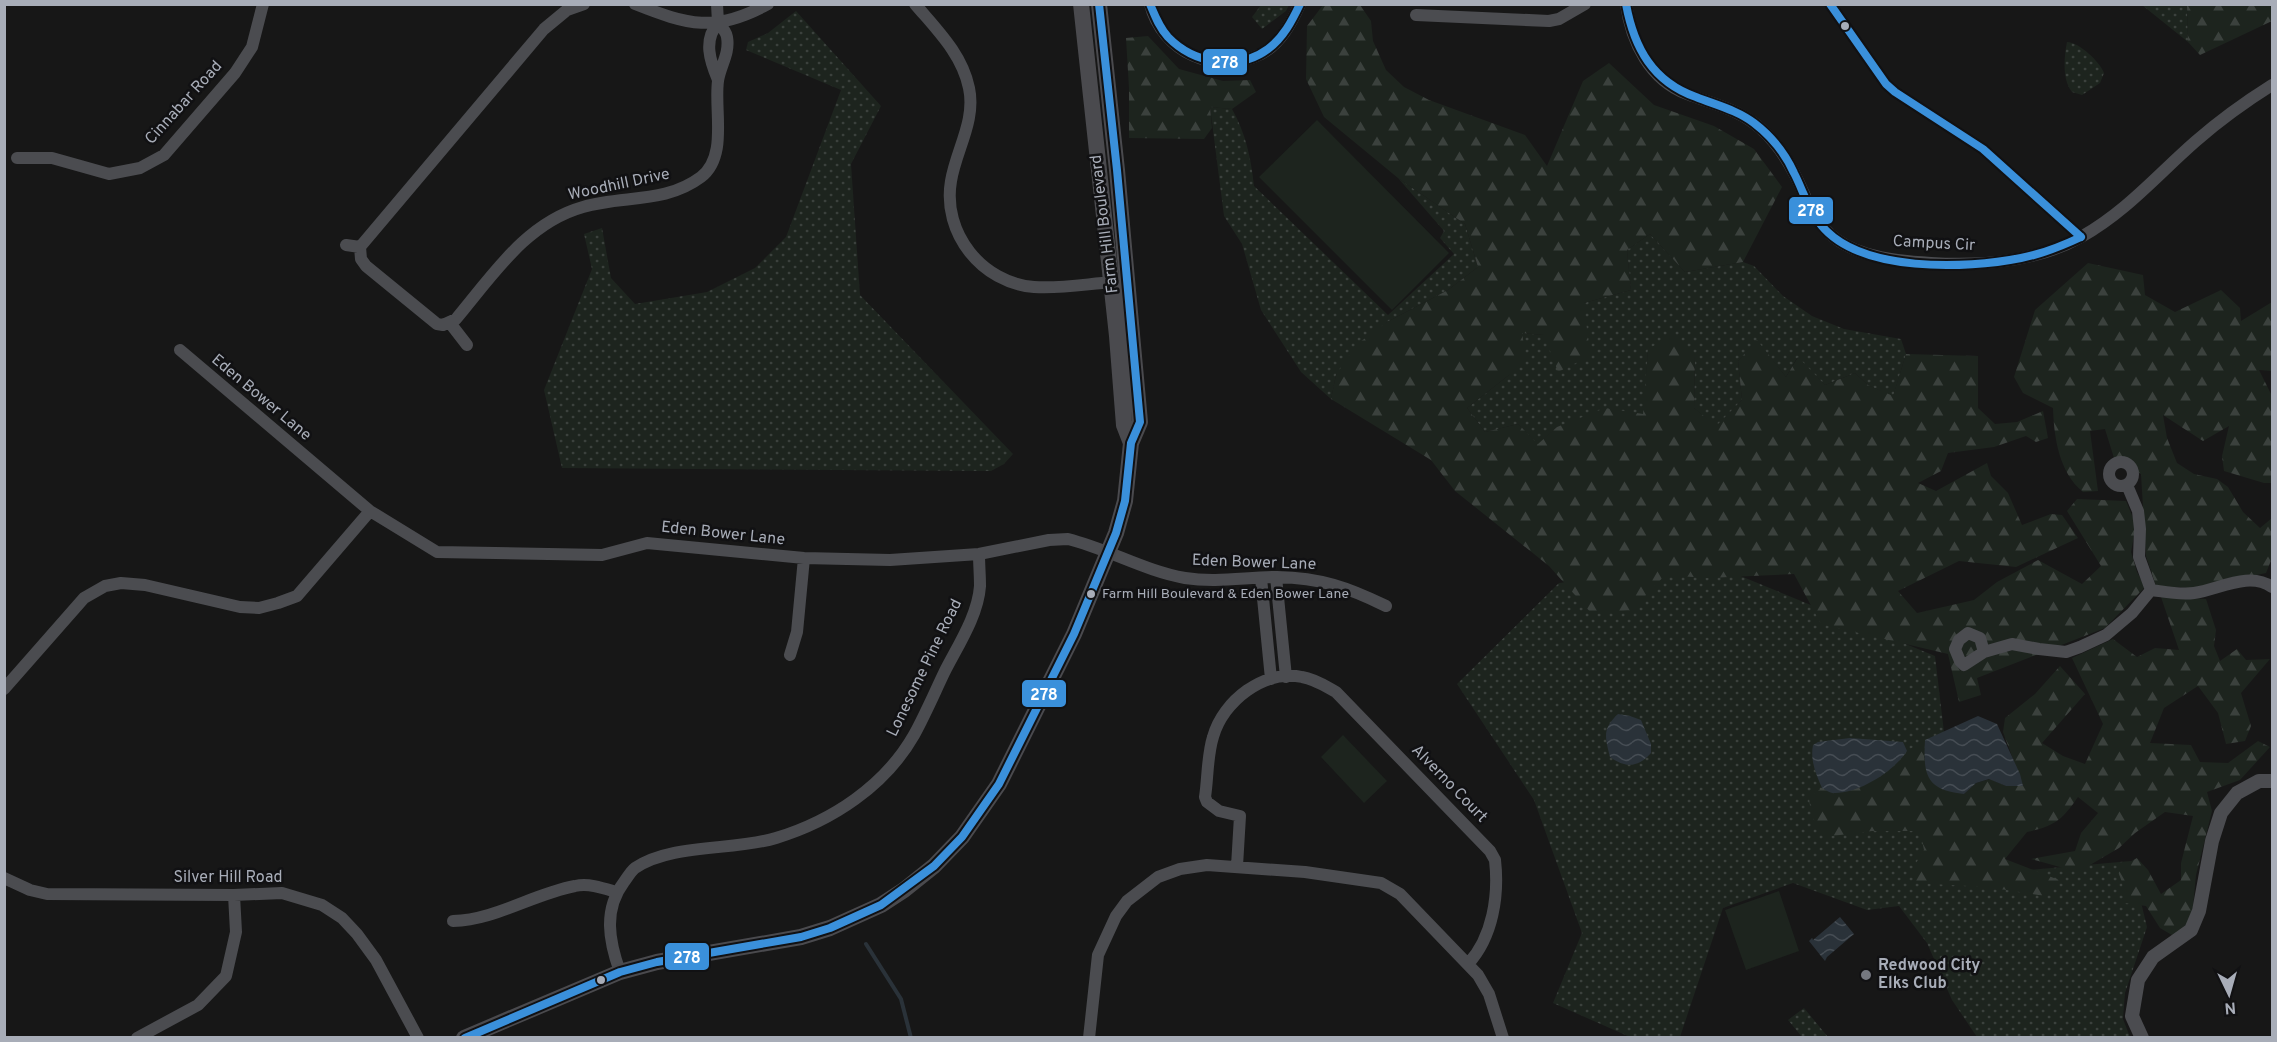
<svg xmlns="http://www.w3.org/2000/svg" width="2277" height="1042" font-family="Overpass,sans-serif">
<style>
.green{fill:url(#green-dots)}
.forest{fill:url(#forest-firs)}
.pitch{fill:#1d241e}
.water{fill:url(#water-waves)}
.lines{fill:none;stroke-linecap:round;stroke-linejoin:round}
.stream{stroke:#2a3239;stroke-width:4}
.minor{stroke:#4b4c50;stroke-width:12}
.tertiary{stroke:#4b4c50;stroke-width:14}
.secondary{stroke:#4a4a4e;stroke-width:16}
.bus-1-casing{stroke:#111113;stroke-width:12}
.bus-1{stroke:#3a90db;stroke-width:8}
.bus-dot{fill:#a8adb8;stroke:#111113;stroke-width:2}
.poi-dot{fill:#757880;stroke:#111113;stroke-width:2}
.labels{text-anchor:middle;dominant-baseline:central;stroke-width:5;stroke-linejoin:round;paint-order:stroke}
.bus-label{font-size:14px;fill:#a8adb8;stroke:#111113;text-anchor:start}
.street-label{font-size:16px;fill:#a8adb8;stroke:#111113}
.poi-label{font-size:16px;font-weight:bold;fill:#a8adb8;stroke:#111113;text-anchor:start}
.line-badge{stroke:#111113;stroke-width:2}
.badge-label{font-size:16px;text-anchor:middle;font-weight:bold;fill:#fff}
</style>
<defs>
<pattern id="green-dots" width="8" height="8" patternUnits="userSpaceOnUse" patternTransform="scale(1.5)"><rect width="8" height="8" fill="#1d241e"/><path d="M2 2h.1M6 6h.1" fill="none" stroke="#3b413d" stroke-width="1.8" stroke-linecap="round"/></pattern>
<pattern id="forest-firs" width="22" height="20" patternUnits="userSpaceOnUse" patternTransform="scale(1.5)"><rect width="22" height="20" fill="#1d241e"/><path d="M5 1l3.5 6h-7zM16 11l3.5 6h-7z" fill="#3b413d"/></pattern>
<pattern id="water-waves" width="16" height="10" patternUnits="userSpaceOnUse" patternTransform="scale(1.5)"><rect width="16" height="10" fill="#2a3239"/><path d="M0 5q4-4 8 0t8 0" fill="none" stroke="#464d54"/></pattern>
</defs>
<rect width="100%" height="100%" fill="#171717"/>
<path class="green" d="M1261,5V4L1289,5L1286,11L1262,29L1252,17Z
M2142,5H2187L2188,42Z
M796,11L881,106L851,164L860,295L1013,454L1004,464L991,471L562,468L544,390L592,269L584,234L602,228L611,278L635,304L707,292L755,268L786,237L841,90L746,50L748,42L768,33Z
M2067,42C2079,42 2100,62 2104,73L2100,83L2082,95L2072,92C2062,80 2064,57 2067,42Z
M1210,107L1232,109C1246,134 1251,158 1254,186L1388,315L1454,254L1440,238L1444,231L1398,178L1465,224L1478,267L1448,290L1387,322L1336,375L1331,399L1301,372L1261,310L1242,244L1224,216Z
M1650,234L1685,272L1743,262L1754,266L1783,296L1812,316L1844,329L1901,339L1906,354L1893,397L1868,385L1855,373L1825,385L1797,358L1786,377L1757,341L1738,361L1742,400L1716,427L1694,408L1695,355L1648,349L1644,414L1557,427L1538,445L1518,424L1485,432L1467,408L1509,375L1522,333L1544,335L1584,303L1631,290L1627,250Z
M1709,563L1935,656L1961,876L2131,861L2147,927L2125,993L2123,1019L2130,1037H1977L1952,1000L1927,943L1899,906L1867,910L1793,883L1723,908L1680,1037H1630L1553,1003L1582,933L1534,800L1457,684L1559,583Z
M1804,1008L1828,1037H1802L1788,1020Z"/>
<path class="forest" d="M1323,5H1360L1371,21L1373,41L1386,70L1404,87L1429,100L1525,135L1547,166L1583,81L1609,63L1654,105L1714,126L1754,149L1782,187L1743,262L1685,272L1650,234L1627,250L1631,290L1584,303L1590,356L1558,372L1544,335L1522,333L1526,357L1509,375L1467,408L1485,432L1518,424L1538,444L1557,427L1605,408L1643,414L1648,349L1672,336L1695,355L1694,408L1716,426L1742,400L1738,361L1757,340L1786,377L1798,357L1825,385L1855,373L1868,385L1893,396L1906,354L1978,356V408L1995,424L2017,422L2043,411L2048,438L2036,442L2026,436L1994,447L1948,453L1941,471L1918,483L1936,491L1987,463L1991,476L2008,493L2022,525L2051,514L2062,515L2078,538L2016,567L1959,561L1898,591L1917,613L1974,600L1997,582L2038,560L2082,584L2101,566L2067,511L2077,499L2126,501L2136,525L2131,552L2137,572L2145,587L2105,628L1977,678L1981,695L1959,702L1948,654L1821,624L1794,574L1707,578L1665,575L1632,610L1592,614L1549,566L1455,491L1431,460L1331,399L1336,375L1356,345L1387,322L1448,290L1478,267L1465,224L1398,178L1324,117L1306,79L1307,26Z
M2187,5H2272V21L2200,55L2188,42Z
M1148,36L1179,69L1223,81L1250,80L1256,92L1232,109L1210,107L1212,128L1204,139L1129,138V88L1126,38Z
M2088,263L2143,275L2145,295L2175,312L2221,290L2240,308L2241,321L2272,302V371L2259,370L2272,396V483H2264L2224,471L2222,456L2229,426L2203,441L2163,415L2167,438L2177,463L2194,474L2217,479L2228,487L2243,512L2260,528L2272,518V558L2266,573L2193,588L2156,586L2146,556L2141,474L2114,458L2105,429L2090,431L2098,491L2083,492C2059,472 2054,438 2053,408L2023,393L2014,377L2035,310Z
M2161,597L2206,599L2216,630L2214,646L2220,661L2237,649L2246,660L2270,659L2241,693L2251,726L2245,741L2226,744L2218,713L2198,686L2164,708L2150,743L2191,745L2200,762L2228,763L2258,741L2270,747L2240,780L2207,792L2212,811L2196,875L2192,917L2177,938L2160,928L2146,906L2125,903L2122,882L2117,869L2137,858L2148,870L2161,894L2181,880V863L2193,816L2165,812L2135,833L2119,848L2078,872L2031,859L2075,851L2081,833L2098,813L2078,797C2062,820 2055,826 2027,832L2005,859L2059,880L2045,896L1987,887L1914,883L1913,868L1924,850L1920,831H1872L1824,837L1811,815L1809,797L1822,788L1834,794L1867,786L1900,762L1907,751L1925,740L1924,760L1964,794L1976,783L1990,779L2006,786H2023L2003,732L2005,718L2035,694L2060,666L2085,694L2042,743L2063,756L2085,764L2103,724L2072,658L2113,639L2137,657L2155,648L2179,650Z"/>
<path class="pitch" d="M1317,120L1449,253L1392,310L1259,177Z
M1343,735L1387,781L1364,803L1321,757Z
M1779,891L1799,951L1746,970L1725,910Z"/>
<path class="water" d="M1618,714L1630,716L1641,720L1651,744V753C1638,768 1625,768 1610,757C1605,737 1602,729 1618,714Z
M1978,716L1997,724L2020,774L2023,786H2006L1989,779L1976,783L1964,794C1926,790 1923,775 1925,740Z
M1850,738L1903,742L1907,751C1894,771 1860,793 1835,793C1831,794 1826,790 1822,788C1816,774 1810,761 1813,745L1818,742Z
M1840,917L1854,934L1827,957L1825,961L1809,941L1812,938L1813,940Z"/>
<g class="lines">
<path class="stream" d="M866,944L901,999L911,1038"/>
<path class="minor" d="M584,4L567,10L544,29L360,247L361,259L366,266L437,324L443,325L456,319C493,275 526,223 583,207C623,195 665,204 701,177C728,156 714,111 718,81C720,66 730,54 727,37C726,31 722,27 718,23
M635,4C688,25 715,33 768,4
M717,4L718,23
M915,4C937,30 962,54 969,88C976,121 956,150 951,181C942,233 982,283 1034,287C1060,289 1086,284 1112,282
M1150,4C1162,52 1216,77 1261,54C1280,44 1291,24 1300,4
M1626,4C1631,42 1650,80 1687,94C1712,104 1739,109 1760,128C1775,141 1786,157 1795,175C1807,198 1813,222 1836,239C1862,258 1900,261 1931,263C1981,266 2037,262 2081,237C2127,211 2157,175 2196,141C2220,120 2245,102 2272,85
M1416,15L1549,21L1559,19L1585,4
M718,23C703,40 710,61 718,80
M17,158H52L109,174L140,168L164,155L235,73L252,47L263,4
M346,245L360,247
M450,323L467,345
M180,350L370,511L437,552L602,555L647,543L804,558L890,560L979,554L1049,540L1068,539C1108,549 1145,571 1185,578C1217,583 1246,577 1277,577C1321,578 1347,587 1386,606
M2109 474a12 12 0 1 1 24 0a12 12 0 1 1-24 0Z
M2127,485L2138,511L2140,529L2139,557L2151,590C2166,592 2180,595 2194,593C2220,589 2249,571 2272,587
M1276,577L1286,677
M1261,578L1271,679
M1984,652L1980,638L1968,633L1959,640L1955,649L1960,661L1964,665L1984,652L2012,644L2039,649L2066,652L2080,647L2106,635L2132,613L2151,590
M790,655L797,632L804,558
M4,689L84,598L105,586L121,583L145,585L240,607L259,608L278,603L297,596L370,511
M1237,866L1240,816L1219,811L1207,802L1205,797C1208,778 1207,756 1213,737C1223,701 1264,669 1302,677C1315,679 1325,686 1336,692L1490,851L1495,860C1499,895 1493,937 1468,964
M4,878L30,890L47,894L234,895L282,893L322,905L342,918L357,934L376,960L418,1038
M453,921C495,920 533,894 575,886C589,883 603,888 616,892
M620,972C609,941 603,910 624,882C627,878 631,871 635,868C672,843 735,851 776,838C832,821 885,786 914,735C925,715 934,694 944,673C957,647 978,616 980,586C980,575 979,564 979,554
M137,1038L198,1005L226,976L236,932L234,895
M1089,1038L1098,955L1116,916L1127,901L1158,877L1180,869L1207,865L1305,872L1381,883L1400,894L1478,975L1489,994L1503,1038"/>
<path class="tertiary" d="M2142,1038L2132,1016L2138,980L2153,957L2191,930L2199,911L2212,841L2221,813L2237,793L2259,781H2272"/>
<path class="secondary" d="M1081,4L1117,336L1124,425L1131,443
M464,1038L620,972L657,962L801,937L830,928L881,905L904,890L934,866L962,837L999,784L1074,634L1116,533L1125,501L1131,443L1140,422L1117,170L1099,4"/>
<g class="bus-1-casing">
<path id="bus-1" d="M1150,4C1155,16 1159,27 1168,37C1193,63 1237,72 1268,49C1283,38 1292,21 1300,4
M1626,4C1634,48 1653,82 1696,97C1716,105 1737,110 1754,123C1771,136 1785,153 1794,173C1803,190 1808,210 1821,225C1860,273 1966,269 2021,258C2042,254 2062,246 2081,237
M1830,4L1886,84L1895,92L1983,149L2081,237
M465,1038L620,972L657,962L801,937L830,928L881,905L934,866L962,837L999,784L1074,634L1116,533L1125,501L1131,443L1140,422L1117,170L1099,4"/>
</g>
<use href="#bus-1" class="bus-1"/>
</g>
<g class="bus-dot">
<circle cx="1845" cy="26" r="5"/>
<circle cx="1091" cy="594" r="5"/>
<circle cx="601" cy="980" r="5"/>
</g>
<circle class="poi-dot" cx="1866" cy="975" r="6"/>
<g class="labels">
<g class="bus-label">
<text x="1102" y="594">Farm Hill Boulevard &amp; Eden Bower Lane</text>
</g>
<g class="street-label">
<text transform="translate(184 103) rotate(-48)">Cinnabar Road</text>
<text transform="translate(619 185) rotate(-12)">Woodhill Drive</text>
<text transform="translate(1105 224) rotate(-97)">Farm Hill Boulevard</text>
<text transform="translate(1934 244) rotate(3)">Campus Cir</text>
<text transform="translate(261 398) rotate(40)">Eden Bower Lane</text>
<text transform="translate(723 534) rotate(6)">Eden Bower Lane</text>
<text transform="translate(1254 563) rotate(2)">Eden Bower Lane</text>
<text transform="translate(925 668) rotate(-64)">Lonesome Pine Road</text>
<text transform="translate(1449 784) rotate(46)">Alverno Court</text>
<text x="228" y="878">Silver Hill Road</text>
</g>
<g class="poi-label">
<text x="1878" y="966">Redwood City<tspan x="1878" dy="18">Elks Club</tspan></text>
</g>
</g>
<g class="line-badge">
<rect x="1202" y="48" width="46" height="28" rx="6" fill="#3a90db"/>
<rect x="1788" y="196" width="46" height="29" rx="6" fill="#3a90db"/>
<rect x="1021" y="679" width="46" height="29" rx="6" fill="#3a90db"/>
<rect x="664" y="942" width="46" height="29" rx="6" fill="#3a90db"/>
</g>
<g class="badge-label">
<text x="1225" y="68">278</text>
<text x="1811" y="216">278</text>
<text x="1044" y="700">278</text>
<text x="687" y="963">278</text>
</g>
<rect width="2277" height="1042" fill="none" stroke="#a8adb8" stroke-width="12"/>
<g transform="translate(2229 994) rotate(175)" stroke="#111113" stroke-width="4.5" paint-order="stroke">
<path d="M0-4.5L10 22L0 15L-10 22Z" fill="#a8adb8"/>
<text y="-9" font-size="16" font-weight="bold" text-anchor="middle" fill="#a8adb8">N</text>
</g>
</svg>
